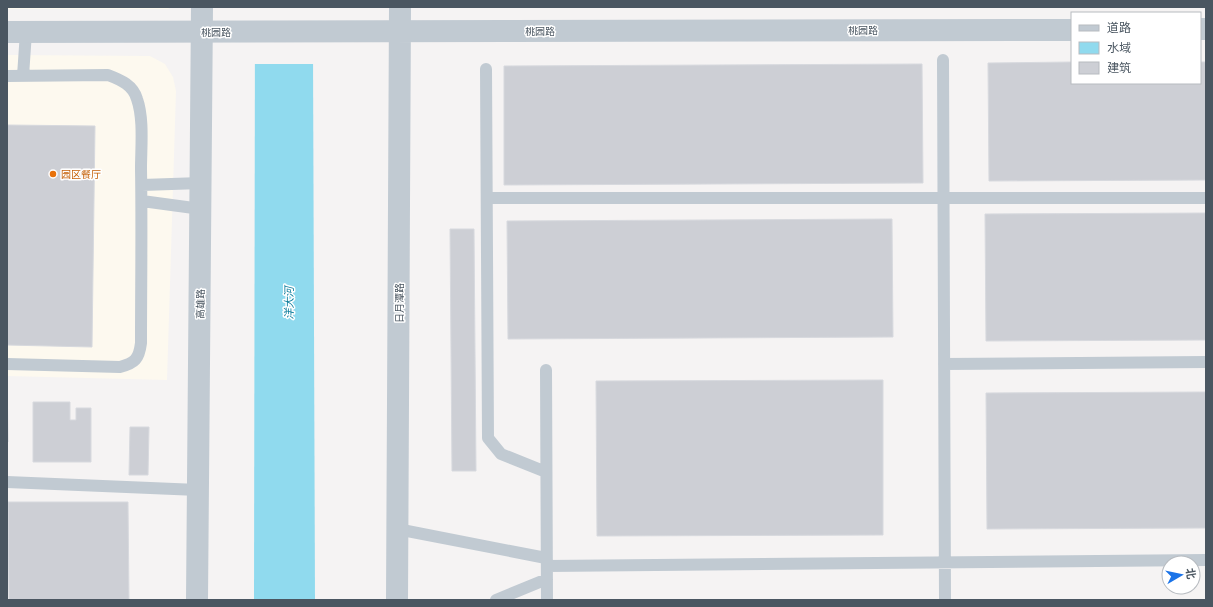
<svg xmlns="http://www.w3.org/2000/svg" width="1213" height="607" font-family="'Golos Text','Noto Sans SC',sans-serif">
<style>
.commercial{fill:#fdf9ef}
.water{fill:#90daee}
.pier{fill:#f5f3f3}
.building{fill:#cdcfd5;stroke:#d7d9de}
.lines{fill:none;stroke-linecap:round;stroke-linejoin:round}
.service{stroke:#c1cad2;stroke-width:12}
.minor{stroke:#c1cad2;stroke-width:22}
.tertiary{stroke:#c1cad2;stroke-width:22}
.food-dot{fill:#e8710a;stroke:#fff;stroke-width:1.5}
.labels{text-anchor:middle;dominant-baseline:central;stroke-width:3;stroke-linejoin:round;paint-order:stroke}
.street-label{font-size:10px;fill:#4a5661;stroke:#fff}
.food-label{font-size:10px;fill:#c56008;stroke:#fff;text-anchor:start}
.water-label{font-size:11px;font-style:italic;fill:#0c7c9b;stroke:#fff}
</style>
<rect width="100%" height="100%" fill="#f5f3f3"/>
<path class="commercial" d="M7,7H171L168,9H7Z
M7,55L150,56L165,64L173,77L176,91L167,380L7,376Z"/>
<path class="water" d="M255,7L313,54L315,600H254Z"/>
<path class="pier" d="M253,7H315V64H253Z"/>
<path class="building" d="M1072,62V83H1200V62H1206V180L989,181L988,63Z
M922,64L923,183L504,185V66Z
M7,125L95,126L92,347L7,345Z
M1206,213V340L986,341L985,214Z
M892,219L893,337L508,339L507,221Z
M450,229H474L476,471H452Z
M7,375L8,442H7Z
M883,380V535L597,536L596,381Z
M1206,392V528L987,529L986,393Z
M33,402H70V420H76V408H91V462H33Z
M130,427H149L148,475H129Z
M8,502H128L129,600H9Z"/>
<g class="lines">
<path class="service" d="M943,60L945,600
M486,69L488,438L501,454L546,472
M7,76L108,75C121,80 133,85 137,99C144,119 141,147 141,169C142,227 141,285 141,343C139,359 135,363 120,367L7,364
M23,76L26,32
M142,185L201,183
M487,198H1206
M142,201L201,209
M944,364L1206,362
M546,370L547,600
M7,482L198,490
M397,529L546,558
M547,566L1206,560
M496,600L547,579"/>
<path class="minor" d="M197,600L202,7"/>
<path class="tertiary" d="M1200,29H1206
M7,32L1072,30
M397,600L400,7"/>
</g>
<circle class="food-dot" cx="53" cy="174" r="4"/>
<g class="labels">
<g class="street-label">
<text x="863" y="30">桃园路</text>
<text x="540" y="31">桃园路</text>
<text x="216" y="32">桃园路</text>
<text transform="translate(399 303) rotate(-90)">日月潭路</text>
<text transform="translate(200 304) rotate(-89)">高雄路</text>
</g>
<g class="food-label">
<text x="61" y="174">园区餐厅</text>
</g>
<g class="water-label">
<text transform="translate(288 303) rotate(-90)">洋大河</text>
</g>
</g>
<rect width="1213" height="607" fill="none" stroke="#4a5661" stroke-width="16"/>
<rect x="1071" y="12" width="130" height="72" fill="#ffffff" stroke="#b7bbc0"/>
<rect x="1079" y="25" width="20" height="6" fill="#c1cad2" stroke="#b7bbc0"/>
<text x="1107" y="32" font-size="12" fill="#4a5661">道路</text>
<rect x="1079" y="42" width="20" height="12" fill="#90daee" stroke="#b7bbc0"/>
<text x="1107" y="52" font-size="12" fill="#4a5661">水域</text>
<rect x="1079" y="62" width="20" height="12" fill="#cdcfd5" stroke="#b7bbc0"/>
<text x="1107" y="72" font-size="12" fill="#4a5661">建筑</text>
<g transform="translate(1181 575) rotate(81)"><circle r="19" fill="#ffffff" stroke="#b7bbc0"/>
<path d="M0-3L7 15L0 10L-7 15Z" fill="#1a73e8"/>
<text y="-6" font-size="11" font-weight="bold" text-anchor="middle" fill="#4a5661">北</text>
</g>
</svg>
